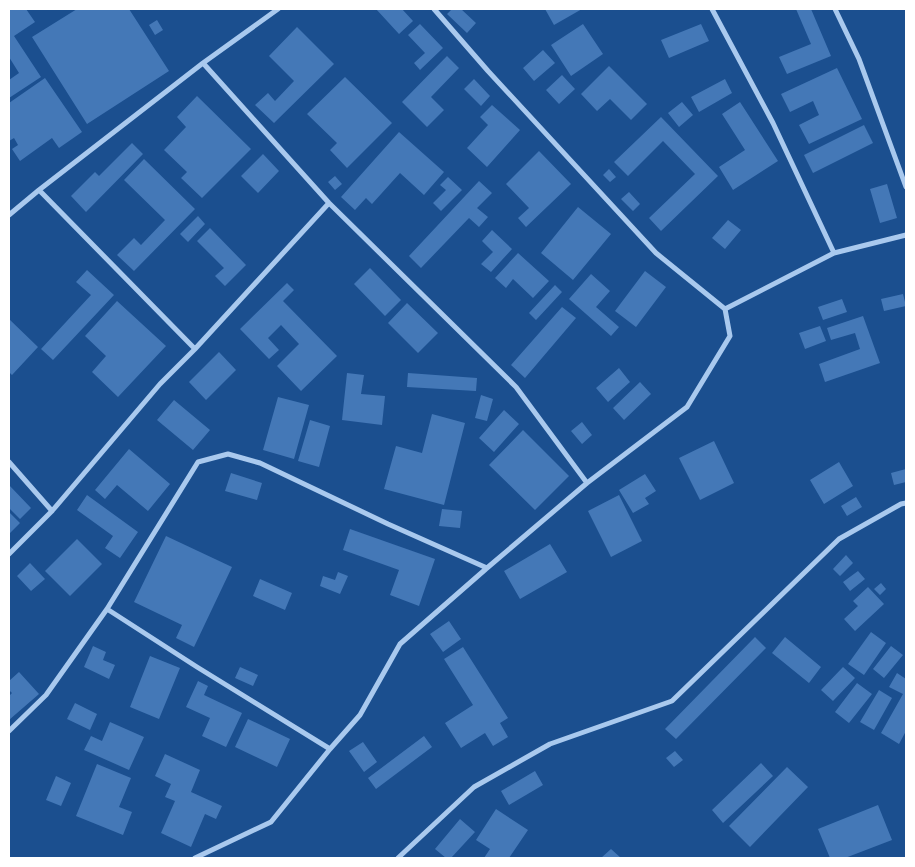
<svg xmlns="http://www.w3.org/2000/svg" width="915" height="867" font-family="'Roboto Condensed',sans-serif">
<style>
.building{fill:#4478b7}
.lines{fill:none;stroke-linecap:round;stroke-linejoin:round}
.street{stroke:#a9c9ee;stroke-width:5}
</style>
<rect width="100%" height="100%" fill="#1b4f8f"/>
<path class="building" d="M9,9H26L35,22L14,36L41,77L9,98V80L19,73L9,57Z
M77,9H129L169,71L87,124L32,37Z
M376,9H402L413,21L399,34Z
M452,9H461L476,23L467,33L447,14Z
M545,9H582L554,25Z
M796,9H811L831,56L787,74L779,57L811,44Z
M157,20L163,30L155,35L149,25Z
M420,24L443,48L420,70L414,63L425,53L408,35Z
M583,24L603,54L571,76L551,45Z
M701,24L709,41L669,58L661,40Z
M297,27L334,64L274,123L255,105L268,93L275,101L294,81L269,56Z
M543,50L555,63L534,81L523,68Z
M447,56L459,68L431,97L444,110L427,127L402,102Z
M609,66L647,104L631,120L610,99L597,111L581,94Z
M837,68L862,119L809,144L799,125L819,115L813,101L790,112L781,94Z
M562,75L575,89L559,104L546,90Z
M345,77L392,123L347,168L330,150L337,143L307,114Z
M45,78L82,132L59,148L52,138L20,161L12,149L18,145L14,138L9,141V103Z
M474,79L490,96L481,106L464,89Z
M725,79L732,93L699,112L691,97Z
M197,96L251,149L202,198L181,178L187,172L164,150L186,127L177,117Z
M682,102L693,115L679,127L668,113Z
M740,102L778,161L733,190L719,167L745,150L722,114Z
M492,105L520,130L487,167L467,148L488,125L480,117Z
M661,117L718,176L661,231L649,218L695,174L663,141L628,176L614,162Z
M864,125L873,143L813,173L804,155Z
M399,132L444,172L424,195L400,173L372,204L366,198L355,210L341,197Z
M132,143L143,154L86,212L71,196L95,172L99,176Z
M539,151L571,184L526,227L518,218L529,208L506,184Z
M263,154L279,171L258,193L241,176Z
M144,159L195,209L134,271L117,255L134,238L141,245L165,220L124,180Z
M609,169L616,177L610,182L603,175Z
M335,176L342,184L335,190L328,182Z
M448,177L462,190L441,211L433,203L446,190L440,185Z
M479,181L492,193L477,208L488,217L479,227L469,218L421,268L409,256Z
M887,184L897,218L880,223L870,189Z
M629,192L640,204L633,211L621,199Z
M578,207L611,234L573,280L541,253Z
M198,216L205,224L188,242L180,234Z
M728,220L741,230L725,249L712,238Z
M210,228L246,265L225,286L215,276L224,268L197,241Z
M492,230L512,249L491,272L481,264L493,252L482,241Z
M518,253L549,281L533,298L513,279L506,288L495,278Z
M370,268L401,300L385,316L354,284Z
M87,270L114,295L53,360L41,349L91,295L76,282Z
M645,271L666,287L636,327L615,311Z
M591,274L610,291L596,307L619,327L611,336L569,299Z
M287,283L294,290L283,301L337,356L301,391L277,366L299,344L281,325L268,338L279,350L269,359L240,329Z
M555,285L562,292L536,320L529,313Z
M903,294L906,306L884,311L881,299Z
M842,299L847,312L823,320L818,307Z
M117,301L166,346L118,397L92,372L106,356L85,336Z
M407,303L438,333L418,353L388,323Z
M562,307L576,318L525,378L511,365Z
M863,316L880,363L825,382L819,364L860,349L855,333L831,340L827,328Z
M9,319L38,347L12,375L9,372Z
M820,326L826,341L805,349L799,333Z
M219,352L236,370L206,400L189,382Z
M619,368L630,382L608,402L596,388Z
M347,373L364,375L361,394L385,396L382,425L342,420Z
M408,373L477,378L476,391L407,387Z
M640,382L651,394L624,420L613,408Z
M481,395L493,399L487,421L475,418Z
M278,397L309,405L294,459L263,450Z
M174,400L210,430L193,450L157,420Z
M504,410L519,424L494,452L479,438Z
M432,414L465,423L444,505L384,489L396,446L422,453Z
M310,420L330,426L319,467L298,461Z
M582,422L592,435L582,444L571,431Z
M523,430L569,476L535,510L489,465Z
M714,441L734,483L700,500L679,458Z
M129,449L170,484L148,511L117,485L105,499L95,490Z
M839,462L853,486L824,504L810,480Z
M906,469V482L894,485L891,473Z
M231,473L262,483L257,500L225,491Z
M645,474L656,491L645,498L649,504L633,513L619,490Z
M9,485L31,508L20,519L9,508Z
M87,495L138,532L120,558L105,548L113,536L77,510Z
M619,495L642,541L611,557L588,511Z
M856,497L862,507L847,516L841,506Z
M442,509L462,511L460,528L439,526Z
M9,512L20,523L9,534Z
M350,529L435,559L419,606L390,595L399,570L343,550Z
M166,536L232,567L194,647L176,638L182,625L134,602Z
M77,539L102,564L70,596L45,571Z
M550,544L567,572L520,599L504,571Z
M846,555L853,563L840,576L833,569Z
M30,563L45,579L31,591L17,576Z
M858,571L865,579L850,591L843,582Z
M338,572L348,576L340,594L320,586L323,576L335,580Z
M260,579L292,593L285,610L253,596Z
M881,583L886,589L880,595L874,589Z
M868,587L884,604L855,631L844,619L858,606L853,601Z
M449,621L461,639L443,652L430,634Z
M871,632L886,643L864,675L848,664Z
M755,637L766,648L676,739L665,729Z
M785,637L821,667L809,683L772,653Z
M93,646L106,652L103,660L115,665L109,679L84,667Z
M891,646L903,655L884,678L873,669Z
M463,647L508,718L500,723L508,737L493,746L485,733L461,748L445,723L473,705L444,659Z
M150,656L180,668L159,719L130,707Z
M240,667L258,675L253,686L235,678Z
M843,667L855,678L833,701L821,690Z
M19,672L39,694L9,720V696L12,693L9,690V681Z
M897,673L906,679V731L899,744L881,733L903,694L889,687Z
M198,681L208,686L204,695L242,713L226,747L202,736L210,718L186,707Z
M857,683L872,694L849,723L835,712Z
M879,690L892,698L874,730L860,722Z
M75,703L97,714L90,730L67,719Z
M248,719L290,739L277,767L235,747Z
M110,722L144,737L129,770L84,750L91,736L102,741Z
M424,736L432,747L376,789L368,778Z
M363,742L377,762L364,772L349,751Z
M675,751L683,760L674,767L666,758Z
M165,754L200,770L191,792L222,806L216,819L205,814L191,847L161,833L175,801L165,797L171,784L155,776Z
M761,763L773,776L723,823L712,810Z
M97,764L131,778L119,807L132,812L123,835L76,816Z
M787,767L808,787L750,847L729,826Z
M535,771L543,785L509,805L501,791Z
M56,776L71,783L61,806L46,800Z
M878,805L892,840L845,858H830L818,829Z
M496,809L528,830L509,858H484L490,849L476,840Z
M460,819L475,832L451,858H446L435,849Z
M611,849L621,858H601Z"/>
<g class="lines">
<path class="street" d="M434,9L488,71L656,253L725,309
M712,9L773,123L834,253
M835,9L859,59L906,187
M203,63L329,203L516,387L587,483
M39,190L195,349
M9,215L39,190L203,63L278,9
M9,462L52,511
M9,554L52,511L160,384L195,349L329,203
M107,609L197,667L330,749
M9,731L46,695L107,609L198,462L228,454L260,463L388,524L487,568
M195,858L271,822L330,749L360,715L400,644L487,568L587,483L687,407L730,336L725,309L834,253L906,235
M398,858L474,787L550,744L672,701L839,539L901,504L906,503"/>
</g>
<rect width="915" height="867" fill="none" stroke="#ffffff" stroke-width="20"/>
</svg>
